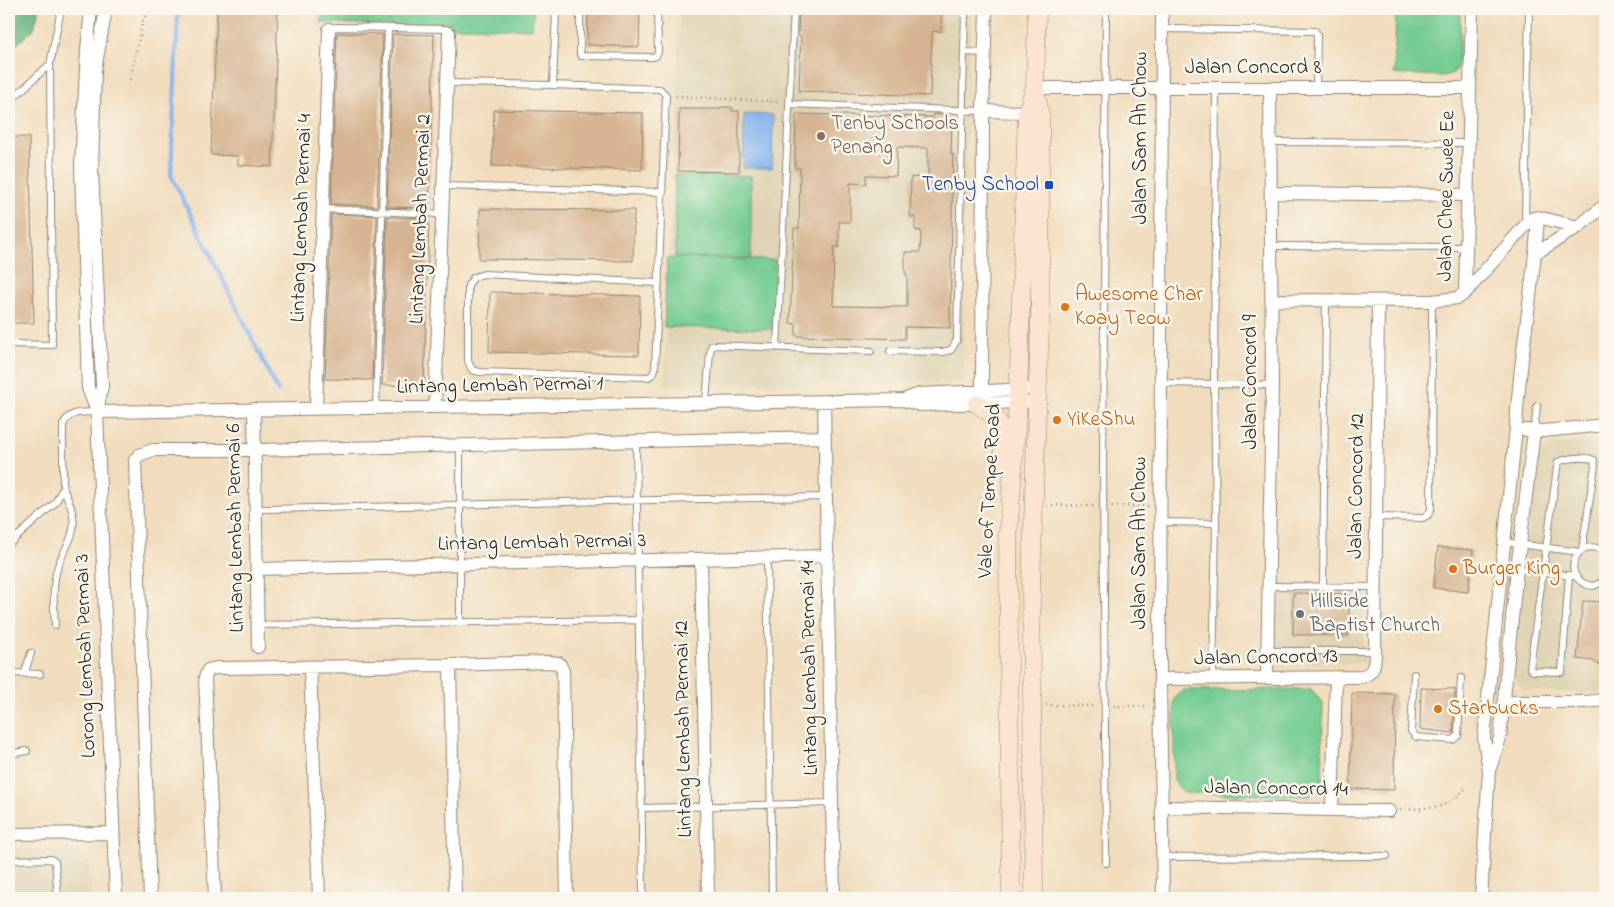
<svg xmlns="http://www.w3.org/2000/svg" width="1614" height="907" font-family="'Indie Flower',sans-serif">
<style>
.built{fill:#dfd3b4}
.green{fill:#74cc92;stroke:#507c5e}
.forest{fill:#5fb07c;stroke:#456e54}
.water{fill:#83b2ee;stroke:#576e8c}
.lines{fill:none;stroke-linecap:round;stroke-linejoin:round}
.stream{stroke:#83b2ee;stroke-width:4}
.building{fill:#d6b491;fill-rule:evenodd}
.lane-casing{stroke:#8e8474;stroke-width:8}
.street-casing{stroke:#8e8474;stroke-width:14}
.secondary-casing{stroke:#8e8474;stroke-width:19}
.path{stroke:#8e8474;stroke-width:2.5;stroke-dasharray:1 4;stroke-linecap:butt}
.lane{stroke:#fff;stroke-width:6}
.street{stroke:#fff;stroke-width:12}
.secondary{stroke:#fde4d1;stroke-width:18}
.education-dot{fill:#8d6e63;stroke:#fbf7ec;stroke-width:2}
.transit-dot{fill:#1a4fb4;stroke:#fbf7ec;stroke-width:2}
.food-dot{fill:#e8710a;stroke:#fbf7ec;stroke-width:2}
.worship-dot{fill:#6b7280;stroke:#fbf7ec;stroke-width:2}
.labels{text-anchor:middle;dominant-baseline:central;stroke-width:5;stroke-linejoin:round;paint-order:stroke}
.street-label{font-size:21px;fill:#2b2b2b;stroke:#fbf7ec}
.education-label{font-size:21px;fill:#785e54;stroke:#fbf7ec;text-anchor:start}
.transit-label{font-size:21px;fill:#164399;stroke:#fbf7ec;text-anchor:end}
.food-label{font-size:21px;fill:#c56008;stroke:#fbf7ec;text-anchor:start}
.worship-label{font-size:21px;fill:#5b616d;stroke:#fbf7ec;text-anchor:start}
</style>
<rect width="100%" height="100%" fill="#fbf7ec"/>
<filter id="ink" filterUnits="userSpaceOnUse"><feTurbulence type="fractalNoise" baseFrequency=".02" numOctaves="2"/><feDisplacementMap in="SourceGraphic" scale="10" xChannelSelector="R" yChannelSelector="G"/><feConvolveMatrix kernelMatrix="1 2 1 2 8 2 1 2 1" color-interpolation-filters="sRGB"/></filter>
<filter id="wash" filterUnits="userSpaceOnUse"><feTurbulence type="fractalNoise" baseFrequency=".0096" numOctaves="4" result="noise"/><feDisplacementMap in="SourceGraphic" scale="20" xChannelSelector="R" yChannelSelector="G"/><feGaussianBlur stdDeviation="1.12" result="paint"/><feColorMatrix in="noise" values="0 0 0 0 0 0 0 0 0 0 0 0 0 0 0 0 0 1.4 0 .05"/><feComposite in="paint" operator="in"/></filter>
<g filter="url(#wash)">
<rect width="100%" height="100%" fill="#f1ddbe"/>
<path class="built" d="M680,9H971L963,263L964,382L664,385Z
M1605,439V691L1584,694L1523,690L1514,677L1535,456L1553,445Z
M1276,583L1365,584L1364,663L1275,662Z
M9,849L77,850L89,861L91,898H9Z"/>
<path class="green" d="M322,9H534L532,29L321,23Z
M1396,9H1460C1460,22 1462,62 1454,72C1450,75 1447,75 1443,76L1394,74Z
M675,175L751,176V258L675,257Z
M667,258L775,260L773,329L664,327Z
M1311,689L1323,703L1322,784L1310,796L1184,793L1174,781V699L1184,690Z"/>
<path class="forest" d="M9,9H39L34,29L9,51Z"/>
<path class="water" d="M744,114L773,115L772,168H743Z"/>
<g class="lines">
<path class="stream" d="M178,9L171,175L278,391"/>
</g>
<g id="blocks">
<path class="building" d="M217,9H278L272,167L238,165V156L211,155Z
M588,9H640L639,47L587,45Z
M799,9H941V32L932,31L930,96L799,91L801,36H798Z
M337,33L383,34L377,206L331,204Z
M393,34L434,35L429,208L387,207Z
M720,107H732V111H739V172L678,171L679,109H720Z
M494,110L643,113L642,170L492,166Z
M796,114L933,117V114L947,115V121H952L951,154H953L950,328L905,327V339L796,336V324L790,323L794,228H799L800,168H795ZM897,147L928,148V178L911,177L910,217H915V230L921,231L920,252H905V274H907V307L833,306L834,247H839V222H850V183L866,184V175L896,176Z
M9,137H29L34,323H9Z
M480,209L634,210L633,261L479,259Z
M331,214L377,216L372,380L325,379Z
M387,217L429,218L424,386L382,385Z
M490,292L640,296L639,355L489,352Z
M1438,547L1473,550L1468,592L1433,588Z
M1293,593L1349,594V635H1293Z
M1583,601L1605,602V669L1593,661L1577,659Z
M1421,688L1455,689L1453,733L1420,729Z
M1352,693L1395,694L1394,790L1350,789Z"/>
</g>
</g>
<g filter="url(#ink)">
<use href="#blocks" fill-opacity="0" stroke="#8e8474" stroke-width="1"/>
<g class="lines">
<g class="lane-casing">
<path id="lane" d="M580,9V54L581,56L652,57L656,56L658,52L657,9
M329,29L336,27L446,29L449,33
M1162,29L1315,31L1317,34L1316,88
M964,52L985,53
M447,83L553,85L660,89L666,95L655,369L653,374L648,377L480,372L472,370L468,361V285L474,277L484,274L658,283
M553,85L556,9
M9,102L50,64
M789,104L983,111
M1271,142L1469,143
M443,186L663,192
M322,209L442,214
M1525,223L1529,9
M1272,246L1466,247
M9,344L52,345L50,64L61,9
M777,347L794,9
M890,351L942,352L951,350L957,340L965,9
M1160,383L1272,385
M706,402L710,352L712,345L871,351
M376,407L388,28
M1534,431L1537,406
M636,441L643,898
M460,445V623
M256,509C446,506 636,499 826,497
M1377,517L1423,518L1428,515L1431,509L1432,301
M1160,522L1216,523
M1503,542L1580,552
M9,544L55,503L63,488V425C70,410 82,413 97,412
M1605,552C1576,532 1557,581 1593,586L1605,581
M767,558L772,898
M1517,569L1573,576
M1569,575L1562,672L1533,671L1530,668L1557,468L1558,462C1567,458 1585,456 1594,460L1595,465L1582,550
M1269,586L1376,587
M1323,586L1326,301
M55,625C54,607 52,587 57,569C60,558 67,548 71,537C78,520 70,503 63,488
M258,625L639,620
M1268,651H1375
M25,672L31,653
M9,673L40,674
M1414,674L1411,731L1416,737L1453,740L1458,736L1461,678
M1213,679L1216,523L1214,384L1216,88
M9,754L27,751
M642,808L833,803
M1162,857L1387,856
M9,860L51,859L55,862L58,898
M1106,863L1103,470L1106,9"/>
</g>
<g class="street-casing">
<path id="street" d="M91,9L87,50L81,166L88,388L97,412
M106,9L95,70L92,169L102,386L97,412L116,898
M1162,9L1160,679L1163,898
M1472,9L1465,293L1531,219L1538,217L1578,227
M1035,88H1470
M983,111L1027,112
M1272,193L1468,195
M1536,253L1578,227L1605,205
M1272,300L1432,301L1458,298L1465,293
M982,391L983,111L986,9
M903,400L919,394L1027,389
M824,401L834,898
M435,407L449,33
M316,408L329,29
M254,409L258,647
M97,412L903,400L920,405L1026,402
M1526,430L1543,431L1605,425
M701,559L708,898
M257,569L828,556
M450,665L455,898
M310,667L319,898
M1267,677L1272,385L1270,88
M1160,679L1360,677C1375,674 1375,663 1375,651L1378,301
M1504,702H1585L1605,700
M1490,768L1500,738L1517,569L1534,431
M1162,807L1389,811
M1332,810L1336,678
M9,834L113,833
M150,898L135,460L139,455L153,450H255L825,437
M215,898L205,678L208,670L216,668L450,665L548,662L559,663L563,671L567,898
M1481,898L1489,771L1484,738L1516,428C1519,357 1534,288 1538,217"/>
</g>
<g class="secondary-casing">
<path id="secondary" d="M977,404C1006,422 1003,429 1003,460
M1011,898L1008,536L1018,402L1027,112L1034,90
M1034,898L1031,583L1040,323V115L1035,88L1037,9"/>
</g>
<path class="path" d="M390,19L392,9
M130,80L143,20L149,9
M676,96L780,102
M1047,505L1094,506
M1112,506H1149
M1046,705L1096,706
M1114,706H1148
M1400,810L1438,807L1452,801L1466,788"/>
<use href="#lane" class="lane"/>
<use href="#street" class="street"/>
<use href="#secondary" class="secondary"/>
</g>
</g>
<circle class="education-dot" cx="821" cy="136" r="5"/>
<rect class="transit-dot" x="1044" y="180" width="10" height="10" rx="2.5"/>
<g class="food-dot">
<circle cx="1065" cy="307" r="5"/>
<circle cx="1057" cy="420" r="5"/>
<circle cx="1453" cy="569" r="5"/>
<circle cx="1438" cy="709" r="5"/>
</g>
<circle class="worship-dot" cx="1300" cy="614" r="5"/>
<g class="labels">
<g class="street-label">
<text x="1253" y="68">Jalan Concord 8</text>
<text transform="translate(1141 138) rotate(-90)">Jalan Sam Ah Chow</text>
<text transform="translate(1447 196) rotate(-89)">Jalan Chee Swee Ee</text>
<text transform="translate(302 218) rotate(-88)">Lintang Lembah Permai 4</text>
<text transform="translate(421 219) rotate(-88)">Lintang Lembah Permai 2</text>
<text transform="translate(1251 382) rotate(-90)">Jalan Concord 9</text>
<text transform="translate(500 386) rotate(-1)">Lintang Lembah Permai 1</text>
<text transform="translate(1357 486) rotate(-89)">Jalan Concord 12</text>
<text transform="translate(990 491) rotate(-87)">Vale of Tempe Road</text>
<text transform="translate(236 528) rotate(-91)">Lintang Lembah Permai 6</text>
<text transform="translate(542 543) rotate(-1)">Lintang Lembah Permai 3</text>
<text transform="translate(1140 543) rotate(-90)">Jalan Sam Ah Chow</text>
<text transform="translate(86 656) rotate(-92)">Lorong Lembah Permai 3</text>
<text transform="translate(1266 658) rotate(-1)">Jalan Concord 13</text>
<text transform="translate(810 668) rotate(-91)">Lintang Lembah Permai 14</text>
<text transform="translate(684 729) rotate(-91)">Lintang Lembah Permai 12</text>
<text transform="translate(1276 789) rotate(1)">Jalan Concord 14</text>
</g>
<g class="education-label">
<text x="831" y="124">Tenby Schools<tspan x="831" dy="24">Penang</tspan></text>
</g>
<g class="transit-label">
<text x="1039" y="185">Tenby School</text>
</g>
<g class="food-label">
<text x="1075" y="295">Awesome Char<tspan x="1075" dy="24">Koay Teow</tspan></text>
<text x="1067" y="420">YiKeShu</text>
<text x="1463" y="569">Burger King</text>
<text x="1448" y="709">Starbucks</text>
</g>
<g class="worship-label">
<text x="1310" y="602">Hillside<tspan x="1310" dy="24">Baptist Church</tspan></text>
</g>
</g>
<rect width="1614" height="907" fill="none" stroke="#fbf7ec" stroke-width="30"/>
</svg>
